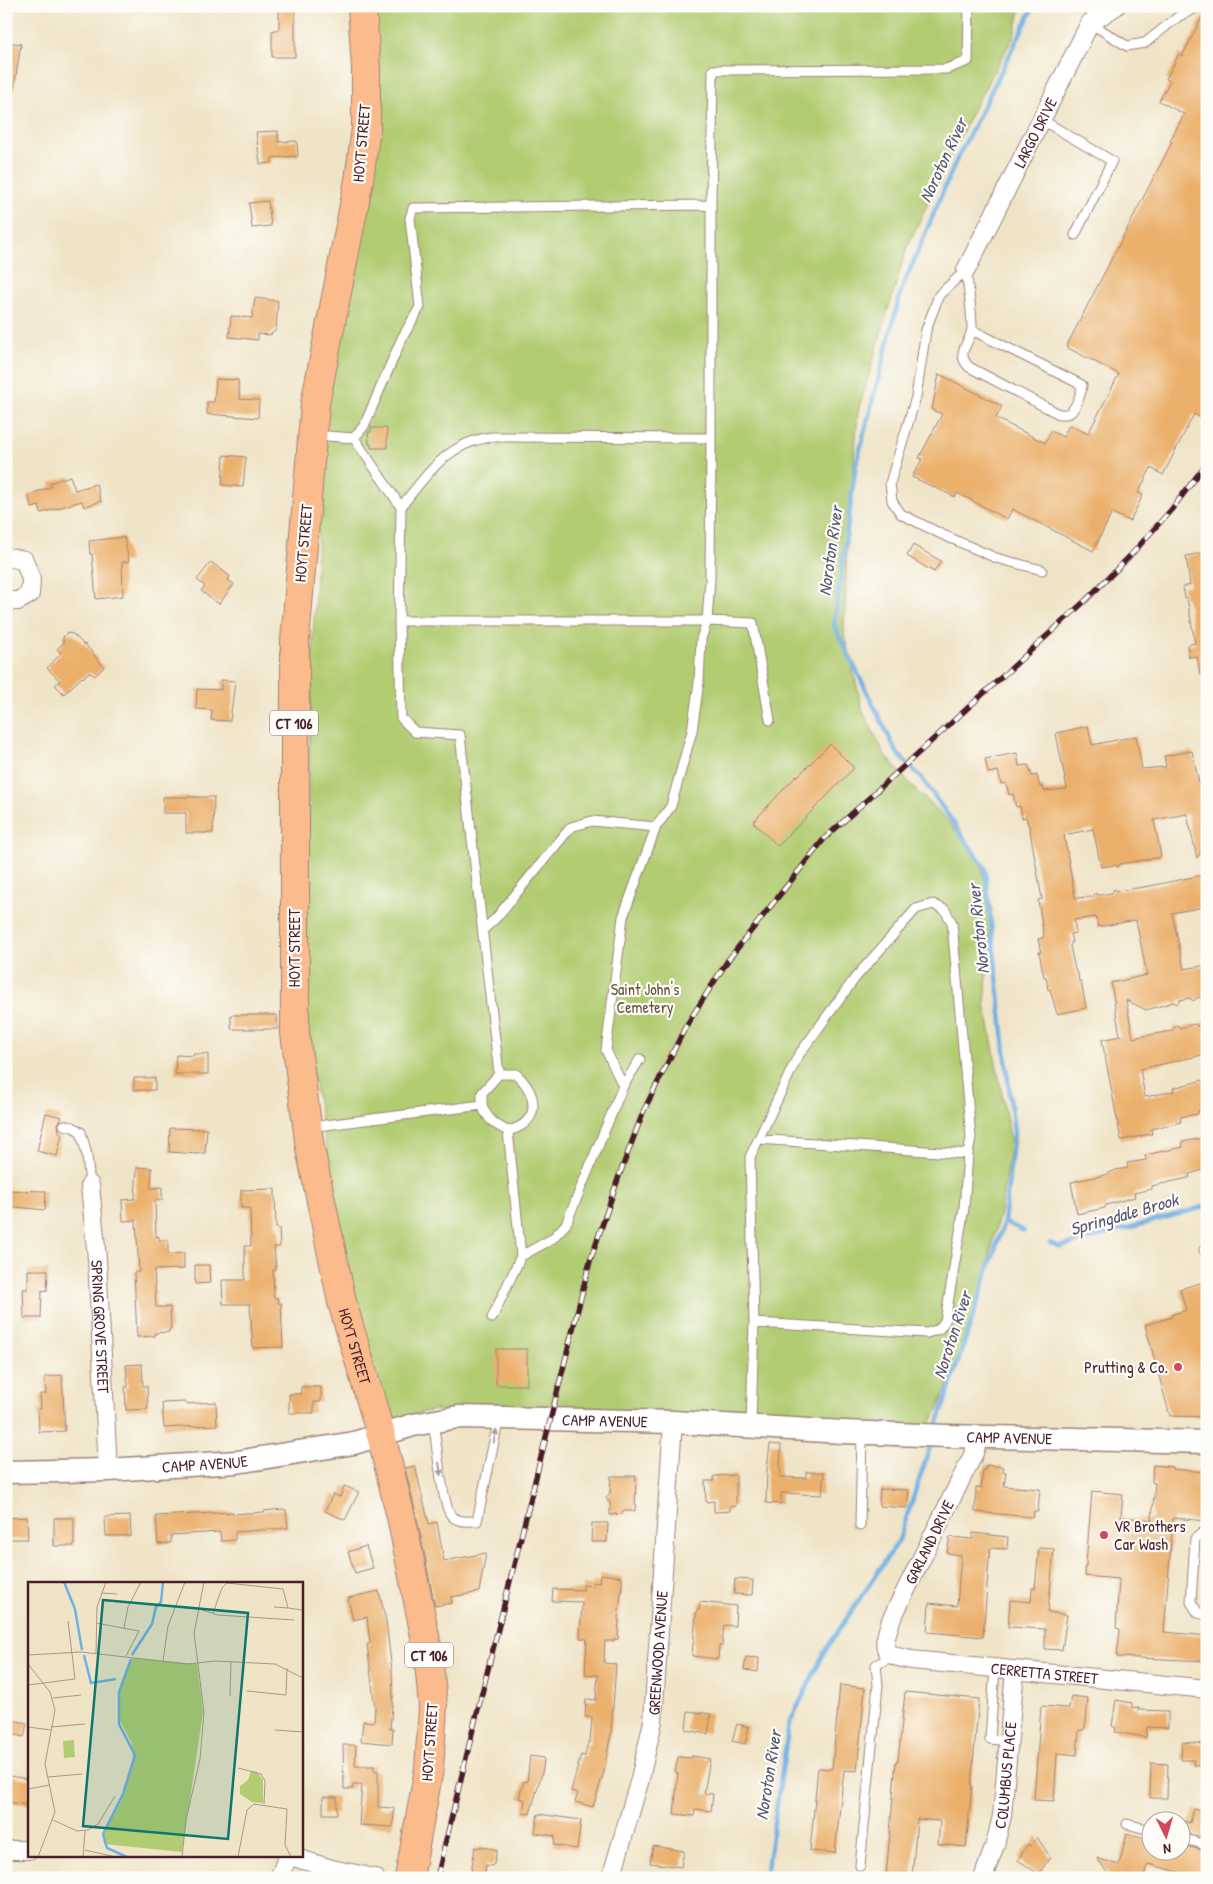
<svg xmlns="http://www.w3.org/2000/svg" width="1213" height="1884" font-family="'Patrick Hand',sans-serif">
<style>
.green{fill:#b2cc72;stroke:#7e764e}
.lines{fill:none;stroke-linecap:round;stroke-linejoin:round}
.stream{stroke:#70b0e4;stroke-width:4.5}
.building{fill:#ebb06c}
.service-casing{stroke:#9d8279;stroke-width:11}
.minor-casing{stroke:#9d8279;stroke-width:20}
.tertiary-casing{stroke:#9d8279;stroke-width:25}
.primary-casing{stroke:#9d8279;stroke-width:30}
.service{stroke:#fff;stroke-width:9}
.minor{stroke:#fff;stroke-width:18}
.tertiary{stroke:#fff;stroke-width:22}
.primary{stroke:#fbbb8c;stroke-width:28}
.rail-casing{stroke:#4a1f2b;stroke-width:5.5}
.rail{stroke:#fdfcf7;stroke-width:4;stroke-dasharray:11;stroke-linecap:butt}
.oneway{fill:#ae9aa0}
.poi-dot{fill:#d1495b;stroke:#fdfcf7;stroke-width:2}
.labels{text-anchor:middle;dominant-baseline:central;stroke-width:4.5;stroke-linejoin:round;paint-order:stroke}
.shield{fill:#fdfcf7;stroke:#806168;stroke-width:1}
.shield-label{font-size:15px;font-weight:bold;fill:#4a1f2b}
.street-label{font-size:16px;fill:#4a1f2b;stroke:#fdfcf7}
.park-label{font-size:16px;fill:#695340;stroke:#fdfcf7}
.poi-label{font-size:16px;fill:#4a1f2b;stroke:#fdfcf7;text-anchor:end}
.water-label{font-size:18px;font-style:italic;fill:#595975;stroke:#fdfcf7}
.inset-river{fill:none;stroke:#70b0e4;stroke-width:2.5}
.inset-road{fill:none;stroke:#ae9589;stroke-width:1}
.view{fill:#0f766e;fill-opacity:0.15;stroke:#0f766e;stroke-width:2.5}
.inset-edge{fill:none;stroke:#4a1f2b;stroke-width:2.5}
</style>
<rect width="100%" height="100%" fill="#fdfcf7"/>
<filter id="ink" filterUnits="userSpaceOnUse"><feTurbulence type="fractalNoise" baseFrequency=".02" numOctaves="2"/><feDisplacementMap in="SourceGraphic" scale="10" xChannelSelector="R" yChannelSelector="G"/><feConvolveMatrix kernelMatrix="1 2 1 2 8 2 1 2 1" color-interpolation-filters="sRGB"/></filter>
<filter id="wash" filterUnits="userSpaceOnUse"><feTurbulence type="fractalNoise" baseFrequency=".0096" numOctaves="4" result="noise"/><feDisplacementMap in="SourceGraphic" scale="20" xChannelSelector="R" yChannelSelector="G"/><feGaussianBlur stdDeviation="1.12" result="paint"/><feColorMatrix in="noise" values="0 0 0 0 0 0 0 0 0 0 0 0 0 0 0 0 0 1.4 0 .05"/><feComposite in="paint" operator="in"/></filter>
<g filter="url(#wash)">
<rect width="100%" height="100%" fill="#f0e4c7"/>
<path class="green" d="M364,6H1021L1014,36L977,102L907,247L858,411L847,546L844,633L863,712L885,755L918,793L940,812L979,858L992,908L985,1004L1011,1142L1001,1207L978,1307L938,1410L926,1430L651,1416L433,1410L385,1422L359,1318L304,1029L310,715L322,427L368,191Z"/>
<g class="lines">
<path class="stream" d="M1004,1222L1024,1231
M1050,1243L1060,1247L1207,1206
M936,1429L1004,1222L1014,1133L985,868L921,777L897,753L834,625L856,465L901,291L955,163L1034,6
M762,1878L767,1869L789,1724L825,1651L899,1540L932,1441"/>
</g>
<g id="blocks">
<path class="building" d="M1207,8V412L1203,419L1194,414L1163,475L1151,468L1138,493L1143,495L1130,521L1112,513L1093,551L1012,509L1007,519L957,493L955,497L912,477L922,459L919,458L942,414L932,410L939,374L1002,406L996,418L1045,443L1051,431L1063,437L1069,425L1088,434L1119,374L1066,347L1172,142L1170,141L1184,114L1159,101L1170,81L1166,79L1179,54L1182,56Z
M279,9H295V57H272V31L279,29Z
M6,42L21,44L13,94H6Z
M278,131V142L297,141L298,156L272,158V163L260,164L256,132Z
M268,201L271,226L252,228L249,203Z
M255,298L278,301L276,330L270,335L258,334V340L229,337L231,316L252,318Z
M216,379L238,380L240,399L259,400L258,418L207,414V402H214Z
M371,428H387V448H371V444H369L368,432H371Z
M224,455L246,457L243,487L222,485Z
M70,476L75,490L96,484L101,501L84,507L82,501L41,513L39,506L32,508L28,495L51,487L50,483Z
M124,537L129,562H122L123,596L96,599L92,554H90L89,541Z
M913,545L941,561L934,572L907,556Z
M1207,552V674H1200L1197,656L1189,657L1187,645L1195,643L1187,598H1185L1183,587L1190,585L1186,556Z
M211,562L230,576L228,580L234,584L219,604L201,591L205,586L197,580Z
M67,633L73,634L84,645L85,644L104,667L95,676L89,672L83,678L82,677L64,694L55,685L60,681L47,668L61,653L57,649L63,643V637Z
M221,680L235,681L230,721L211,720L212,710L196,709L197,689L221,690Z
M1088,726L1092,745L1136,736L1142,769L1166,767L1164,756L1192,751L1207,820V848L1203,849L1197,858L1187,814L1154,820L1161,857L1120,864L1118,867L1114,865L1101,867L1093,829L1064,835L1075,898L1093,897L1095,893L1099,895L1112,893L1114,889L1118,891L1150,886L1207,874V904H1204V907L1172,913L1184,969L1207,965V996L1196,998L1194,1001L1189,998L1180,1000L1177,1004L1174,1002L1146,1010L1126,1000L1133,1038L1171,1031L1177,1025L1180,1028L1194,1024L1198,1026L1207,1017V1054L1140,1069L1145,1097L1174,1091L1173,1088L1207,1079V1110L1198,1111V1114L1180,1117L1181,1122L1151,1129L1152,1134L1121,1140L1102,1040L1120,1036L1111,983L1147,975L1136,920L1098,927L1096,917L1074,920L1076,933L1070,934L1072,942L1070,946L1075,970L1078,974L1079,982L1081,981L1086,1008L1057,1014L1050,989L1048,990L1046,977H1044L1039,952H1041L1038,939L1044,937L1038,900L1042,899L1029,825H1028L1026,817L1022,818L1020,806L1016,807L1013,794L1009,795L1006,783L1001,784L998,771L988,773L985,759L1017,753L1019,766L1028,765L1032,776L1037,775L1040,787H1043L1044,791L1067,789L1056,733Z
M830,744L854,768L778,846L753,822L797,775L798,776Z
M163,797H214L213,833H186V813H163Z
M231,1015H277L278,1029H231Z
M194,1054H208V1074H175L176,1055L193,1056Z
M134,1078H155V1090H134Z
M46,1113L62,1117L58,1124L59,1132L62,1133L57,1156L37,1151Z
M170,1128L207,1129L205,1153H199V1154L169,1152Z
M1207,1137V1169L1189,1174L1190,1177L1188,1178L1152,1186V1189L1134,1193L1135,1197L1106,1205L1105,1208L1077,1214L1071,1182L1109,1174V1173L1116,1170L1128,1168L1127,1163L1146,1160L1145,1155L1183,1147L1182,1142Z
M137,1167L152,1168L151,1188L162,1187V1200H155L156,1237L159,1236V1240H168V1254L184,1253V1269L154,1270L156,1307H170L171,1329H169V1332L155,1333V1336L137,1337L134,1272H139L136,1220L123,1221L122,1200L135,1199Z
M275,1189L276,1228H279L280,1247H274L276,1270H273L274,1298H278V1303H281L283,1347L253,1348L250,1304H223L222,1280H245V1246H251L250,1208H241V1190Z
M6,1190L46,1191L45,1210L6,1206Z
M195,1265H209L210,1283L195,1284Z
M28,1270H48L47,1291L42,1290L41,1318H24L23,1289H28Z
M1207,1281V1417L1170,1416L1145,1325L1172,1317L1171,1315L1186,1310L1180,1289Z
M496,1349H527V1385H496Z
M142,1364L143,1386H147L148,1409L126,1410L125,1387H128L126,1365Z
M62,1375L65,1431L39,1432L38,1409H41L40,1394H46L45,1377Z
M301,1387H321V1402H314V1413H289V1394H301Z
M185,1402L186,1404L216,1402L217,1425L164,1428L162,1403Z
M770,1444L781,1445L780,1477L806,1478V1472H824L822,1495L781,1493V1504L766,1503L767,1469Z
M986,1465L1003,1467V1472H1006L1004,1486L1040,1489L1038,1511H1034L1033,1517L975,1512L976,1487L981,1488L983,1470H985Z
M1153,1465L1172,1467V1469L1206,1472L1204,1503H1207V1521L1173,1518L1164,1632L1207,1636V1661L1117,1657L1120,1629L1116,1628L1119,1579L1085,1576L1092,1491L1123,1494L1121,1517L1152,1520L1155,1483L1152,1482Z
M415,1466L429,1524L437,1522L444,1561L486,1553L479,1592L451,1597L452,1603L435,1606L417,1518L405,1468Z
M736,1475V1506H730V1511L714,1512V1501L706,1502L705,1481H714V1476Z
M611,1476H636L635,1511H622V1514L610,1515V1503L606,1498L610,1493Z
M344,1486L359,1492L345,1520L325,1511L333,1494L340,1497Z
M880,1489L909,1490L907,1508L879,1506Z
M283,1509L286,1510L288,1528L235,1532V1540L221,1541L220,1532L171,1535V1543L158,1544L156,1516L233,1512V1514L264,1512V1511Z
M130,1516L131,1536H106L105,1517Z
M27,1517L28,1539H6V1518Z
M54,1518H74V1546H54Z
M592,1523H608L607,1542H591Z
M973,1533L1008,1537L1007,1549L990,1548L983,1637L927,1632L929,1603L957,1606L961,1555L947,1553L950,1537L973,1539Z
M366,1546L373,1568L355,1573L348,1552Z
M1039,1548L1054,1549L1048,1612L1067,1615L1062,1650L1045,1649V1629L1008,1627L1010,1600L1031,1602L1032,1588L1035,1589Z
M600,1574L622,1577V1584L618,1619L619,1620L618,1639H614V1641H605L604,1663L615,1664L616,1666L614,1692L611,1733L604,1771L593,1807L575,1802L578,1793L571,1791L581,1755L585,1756L588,1743H590L592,1717H585L586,1699L596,1700L598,1675L585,1674L587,1639L580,1638L582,1602L552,1601L553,1589L583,1590V1585L593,1586V1582L599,1583Z
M735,1579L753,1580L752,1595L734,1594Z
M379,1591L386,1621L392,1671L393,1696L390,1729H393L392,1744L361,1741L363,1721L374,1722L375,1708L367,1644H370L367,1617L353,1620L348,1598Z
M700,1602L736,1606L735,1626L724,1625L722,1646H719L718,1659L692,1656L696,1615L697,1610H699Z
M746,1657L759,1658L758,1672L744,1670Z
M840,1685L865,1688L857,1771L844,1770L835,1853L810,1851L818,1768L832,1769Z
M905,1692L979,1699L971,1785H972L966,1847L938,1844L940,1821L917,1819L912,1878H886L896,1761H898Z
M1071,1696L1088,1698L1086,1722L1084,1730H1079L1077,1755L1057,1753L1054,1801L1034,1800L1041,1706L1069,1708Z
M1116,1700L1132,1703V1707L1139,1708L1138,1710L1168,1711V1728L1147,1727L1146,1737L1115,1732L1116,1728L1112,1726Z
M688,1711L711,1714L708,1734L686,1730Z
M12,1720L27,1723L24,1737L10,1734Z
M737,1724L749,1727L745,1744L732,1741Z
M1182,1742L1207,1744V1766L1193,1765L1194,1760H1181Z
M343,1745H356L355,1766H374V1771H378V1807L394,1808L393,1827L359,1825L362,1785H353V1789H344Z
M530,1756L544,1758L543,1769L530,1814L523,1813L525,1800L519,1798L524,1781L527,1782Z
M692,1756L710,1759L704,1793L713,1794L711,1811L695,1809L694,1816L674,1814L678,1773L675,1772L678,1757L691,1758Z
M1151,1763L1168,1764L1167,1798H1150Z
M9,1776L29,1779V1805L6,1802V1778H9Z
M323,1797H337V1814H323Z
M1194,1809L1207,1812V1838L1181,1832L1184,1821L1190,1823Z
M538,1814L581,1820L577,1849L554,1845L555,1836L535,1833Z
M1127,1834L1150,1840V1852H1180V1845L1207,1851V1861L1202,1878L1148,1864L1143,1878H1111L1097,1858L1119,1865Z
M1037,1837L1050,1857L1039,1874L1018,1860L1028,1844L1031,1846Z
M480,1846L497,1850L494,1864L492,1866L486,1865L484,1878H470L475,1847L479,1848Z
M653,1846L684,1851L681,1867L650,1863Z"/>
</g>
</g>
<g filter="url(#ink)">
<use href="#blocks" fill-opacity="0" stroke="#9d8279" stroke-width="1"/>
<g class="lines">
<g class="service-casing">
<path id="service" d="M1090,23L1127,46L1145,43L1179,16L1201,6
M1042,120L1112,161L1075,235
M711,205L713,70L946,69L968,61L969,6
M966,270L939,295L926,330L916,397L890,483L892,501L901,514L941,534L996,558L1042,570
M966,270C968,289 972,309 972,328C971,344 954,351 969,367L1059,414C1063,414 1068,415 1071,412C1076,407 1082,392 1082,385L972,330
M314,435L354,438L401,507L399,621
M354,438L364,426L402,338L420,307L410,218L413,208L711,205V438
M401,507C426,475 448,442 492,437L711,438L710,579L707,621H399L401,718L415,732L460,735L499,1074L482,1093V1105
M483,930L496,918L571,827L592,821L656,827L671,806L692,731L699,682L701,639L707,621L753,623L770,720
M499,1074H516C538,1094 542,1122 508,1131
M623,1086L606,1050L623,917L656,827
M64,1125L73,1127L81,1132L87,1155L90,1185
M310,1127L482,1105C487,1119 495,1125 508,1131L521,1256L492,1318
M1204,1250H1207
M521,1256L552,1239L566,1224L623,1086L640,1059
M754,1323L927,1333L939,1329L945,1321L964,1208L968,1154
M433,1421C436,1438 442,1505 451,1515C458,1523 467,1521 477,1521L499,1418
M751,1426L754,1323L750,1157L798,1056L855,978L916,909L933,904L945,910L952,923L971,1138L968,1154L758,1139
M860,1526L862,1433
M1207,1533H1202L1195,1539L1191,1602L1198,1613L1207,1615
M995,1668L990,1739L1009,1741
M1127,1824L1150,1830
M1180,1838L1207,1845
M860,1866L878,1685L876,1665L892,1656"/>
</g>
<g class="minor-casing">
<g id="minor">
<path id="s1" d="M966,270L1090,23L1116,6"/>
<path d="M6,557L24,560L31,579L30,594L18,601H6"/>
<path id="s2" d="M90,1185L97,1259L108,1470"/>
<path id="s3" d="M979,1436L974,1453L891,1620C882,1648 880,1655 912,1660L1207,1689"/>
<path d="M6,1850H29"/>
<path d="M287,1855L332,1869L375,1878"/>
<path d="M279,1878L288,1856"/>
<path id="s4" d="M611,1878L640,1779L653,1721L673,1422"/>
<path id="s5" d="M983,1878L995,1845L1002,1816L1015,1670"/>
</g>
</g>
<g class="tertiary-casing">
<g id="tertiary">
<path id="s6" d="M6,1472L108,1470L237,1462L354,1443L413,1425L458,1417L673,1422L843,1432L948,1436L1207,1442"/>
</g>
</g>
<g class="primary-casing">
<g id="primary">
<path id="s7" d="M362,6L366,69V128L359,180L315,404L295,641V1033L310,1148L342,1302L381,1435L402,1521L428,1651L433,1706L429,1769L409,1878"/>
</g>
</g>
<use href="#service" class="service"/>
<use href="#minor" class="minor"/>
<use href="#tertiary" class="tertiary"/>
<use href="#primary" class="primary"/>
<g class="rail-casing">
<path id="rail" d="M437,1878L473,1729L590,1261L619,1176L644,1110L686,1026L728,960L824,839L1085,601L1130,556L1171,510L1207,463"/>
</g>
<use href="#rail" class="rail"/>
</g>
<defs><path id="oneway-solid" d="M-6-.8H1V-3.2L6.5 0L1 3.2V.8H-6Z" transform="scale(1.25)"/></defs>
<g class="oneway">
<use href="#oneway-solid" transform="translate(495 1436) rotate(-78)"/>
<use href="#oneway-solid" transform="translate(440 1469) rotate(82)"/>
</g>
</g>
<g class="poi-dot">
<circle cx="1178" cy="1367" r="5"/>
<circle cx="1104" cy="1535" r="5"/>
</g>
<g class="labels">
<g class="shield">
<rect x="270" y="710.5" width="48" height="25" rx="4"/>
<rect x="405" y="1642.5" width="48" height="25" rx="4"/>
</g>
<g class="shield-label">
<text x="294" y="723">CT 106</text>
<text x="429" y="1655">CT 106</text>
</g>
<g class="street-label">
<text stroke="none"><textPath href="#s1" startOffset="154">LARGO DRIVE</textPath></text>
<text transform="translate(361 143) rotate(-85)">HOYT STREET</text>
<text transform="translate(303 543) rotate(-85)">HOYT STREET</text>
<text transform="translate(294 948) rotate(-90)">HOYT STREET</text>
<text stroke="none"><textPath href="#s2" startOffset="142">SPRING GROVE STREET</textPath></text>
<text stroke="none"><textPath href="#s7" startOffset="1352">HOYT STREET</textPath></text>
<text stroke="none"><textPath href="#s6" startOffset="604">CAMP AVENUE</textPath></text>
<text stroke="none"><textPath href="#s6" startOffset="1009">CAMP AVENUE</textPath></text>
<text stroke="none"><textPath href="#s6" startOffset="199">CAMP AVENUE</textPath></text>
<text transform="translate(929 1542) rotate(-64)">GARLAND DRIVE</text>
<text stroke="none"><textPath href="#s4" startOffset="231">GREENWOOD AVENUE</textPath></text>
<text stroke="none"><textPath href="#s3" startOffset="396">CERRETTA STREET</textPath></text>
<text transform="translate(429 1742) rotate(-86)">HOYT STREET</text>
<text stroke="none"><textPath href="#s5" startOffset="106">COLUMBUS PLACE</textPath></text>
</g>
<g class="park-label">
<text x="645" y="989">Saint John's<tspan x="645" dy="18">Cemetery</tspan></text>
</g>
<g class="poi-label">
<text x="1168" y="1367">Prutting &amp; Co.</text>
<text x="1114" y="1526" text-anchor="start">VR Brothers<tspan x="1114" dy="18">Car Wash</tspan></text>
</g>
<g class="water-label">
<text transform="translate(943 160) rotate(-65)">Noroton River</text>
<text transform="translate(830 551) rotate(-82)">Noroton River</text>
<text transform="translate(978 929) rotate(-96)">Noroton River</text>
<text transform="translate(1124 1214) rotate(-16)">Springdale Brook</text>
<text transform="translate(952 1335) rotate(-72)">Noroton River</text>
<text transform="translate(768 1775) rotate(-81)">Noroton River</text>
</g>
</g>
<g transform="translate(28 1582)">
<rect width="275" height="275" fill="#f0e4c7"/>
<path d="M104,76L169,82L175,130L154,270L76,262L75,252L94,218L105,182L104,162L91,137V109ZM46,158L47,175L36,176L35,159ZM223,189L229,190L235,198V221L224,220L212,212V204L220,198Z" fill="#b2cc72"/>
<path class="inset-river" d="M36,0L47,27L54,68M56,73L63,101L88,97M104,73L124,42L128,25L133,20L135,0M99,275L79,266L75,252L95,212L107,173L91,142V110L103,77"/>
<path class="inset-road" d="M74,11L89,12M260,26L275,28M171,27L190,33L266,38M185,31L194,6L199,1L255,7L260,26L246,25M68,41L111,49L98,74M96,46L100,25L113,0M68,71L69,25L78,0M0,73L53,70L160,82L187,79L247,82L275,96M135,79L140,44L157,0M0,82L22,110L27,128L17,182L27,230L10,275M0,103L47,97L40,39M219,109L258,113L259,86M202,114L203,79M25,116L53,113M0,145L23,148M23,145L57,142M247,148L275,150M210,186L233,192L237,199L236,222M20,195L54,192M0,207L22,203M25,238L49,249L60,248L70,242L87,214M57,268L88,275M55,275L57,249M154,275L158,238L172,177L176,130L166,51L176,0M210,275L219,228L226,222L259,227L257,263L263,275"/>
<path class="view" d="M75,18L220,31L200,257L55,244Z"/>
<rect width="275" height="275" class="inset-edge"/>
</g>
<rect width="1213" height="1884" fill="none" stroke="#fdfcf7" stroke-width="25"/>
<g transform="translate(1166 1836) rotate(175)"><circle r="24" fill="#fdfcf7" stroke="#b5a4a5"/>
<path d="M0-4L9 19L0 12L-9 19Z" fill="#d1495b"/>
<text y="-8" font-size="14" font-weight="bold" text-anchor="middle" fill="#4a1f2b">N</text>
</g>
</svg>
